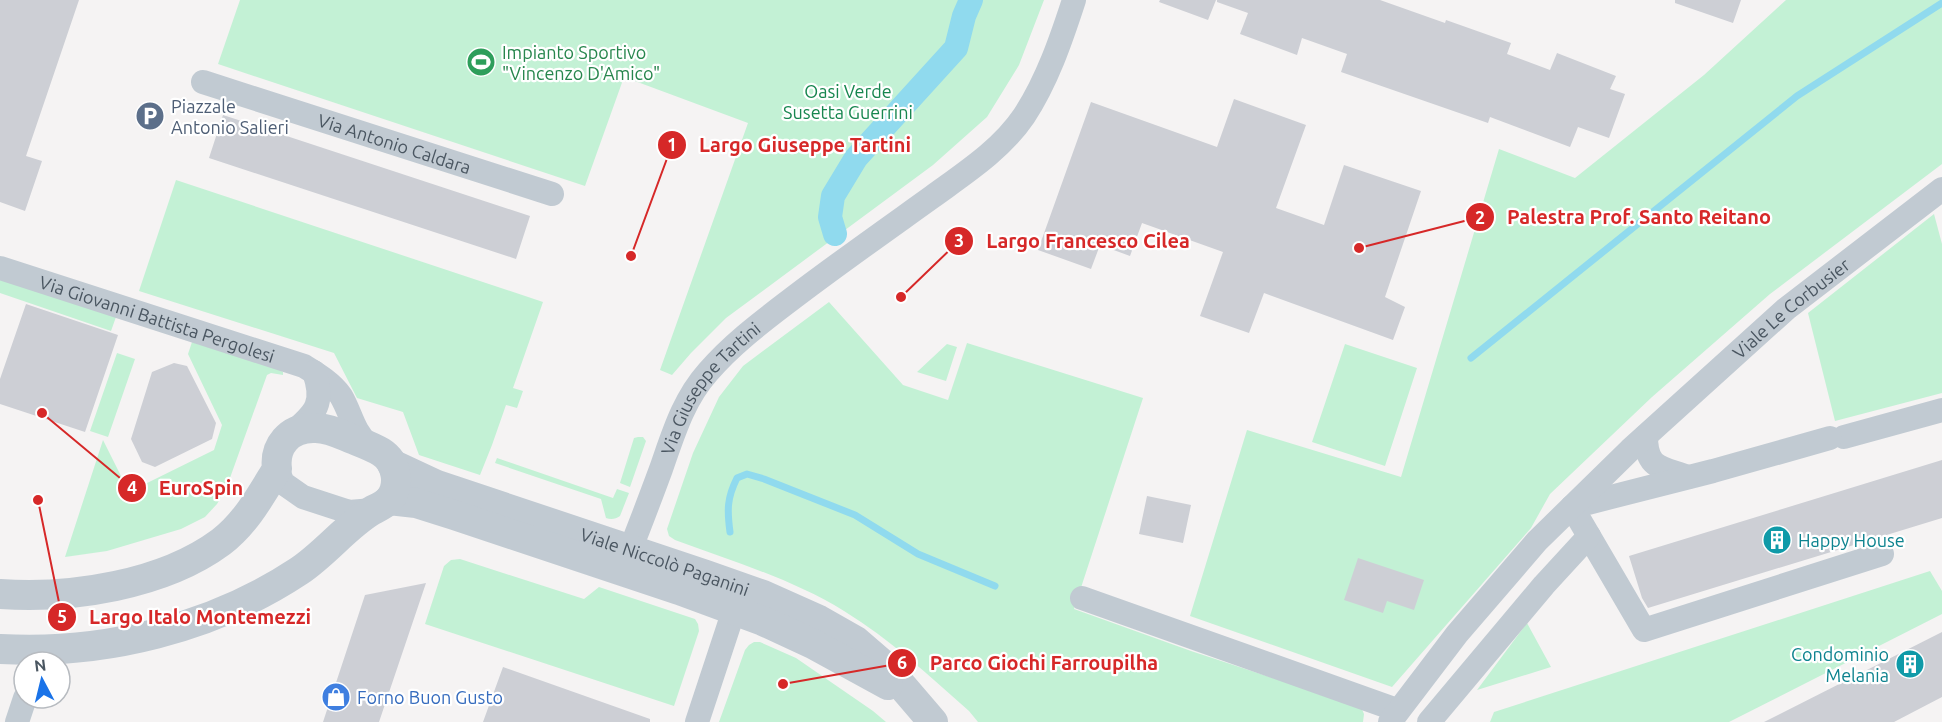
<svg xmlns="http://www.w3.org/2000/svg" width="1942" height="722" font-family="Ubuntu,sans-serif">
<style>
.green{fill:#c3f1d5}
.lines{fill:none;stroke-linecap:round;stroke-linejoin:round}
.stream{stroke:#90daee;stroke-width:7}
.canal{stroke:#90daee;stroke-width:24}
.building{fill:#cdcfd5}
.minor{stroke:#c1cad2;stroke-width:24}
.tertiary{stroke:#c1cad2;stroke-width:30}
.labels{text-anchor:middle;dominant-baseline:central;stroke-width:4.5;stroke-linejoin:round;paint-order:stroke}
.leisure-label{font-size:18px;fill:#27864d;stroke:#fff;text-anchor:start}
.park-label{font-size:18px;fill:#17864f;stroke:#fff}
.service-label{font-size:18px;fill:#4e5e75;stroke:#fff;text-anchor:start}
.street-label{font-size:18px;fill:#4a5661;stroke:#fff}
.culture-label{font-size:18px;fill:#0d838f;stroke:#fff;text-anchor:start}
.shop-label{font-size:18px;fill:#366cbe;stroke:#fff;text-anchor:start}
.leader{fill:none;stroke:#d62828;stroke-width:2}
.callout-dot{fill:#d62828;stroke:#fff;stroke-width:2}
.mark-label{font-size:18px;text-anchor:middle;font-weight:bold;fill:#fff}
.callout-label{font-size:20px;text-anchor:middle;font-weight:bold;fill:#d62828;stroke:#fff;stroke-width:4.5;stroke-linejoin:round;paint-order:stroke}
</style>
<rect width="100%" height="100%" fill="#f5f3f3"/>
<path class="green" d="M240,0H1044L1019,65L987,117L933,165L726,318L691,353L672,375L660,370L748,123L624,77L585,186L218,64Z
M1786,0H1942V164L1770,294L1652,397L1550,494L1531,528L1392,687L1190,616L1247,430L1401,477L1499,149L1575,178L1704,75Z
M176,180L543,302L513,388L523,391L517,408L506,405L492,445L480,475L419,455L403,412L357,398L334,353L139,291Z
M1934,214L1942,244V393L1835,421L1808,313Z
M0,279L116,317L111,331L0,293Z
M829,302L903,385L948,400L967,343L1143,398L1074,609L1191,651L1361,707L1364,714L1363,722H978L969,711C929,676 890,639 844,611C792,579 732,561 675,540L669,536L667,529L693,453L719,397L743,366Z
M192,342L280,370L283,372V375L271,373L267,375L226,489L217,504L205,517L181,529L107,551L65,557L103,440L121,476L141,486L214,450L222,425L188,354Z
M947,344L957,347L946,381L917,372Z
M1345,344L1417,368L1385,466L1312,442Z
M117,353L135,359L108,437L90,431Z
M638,437H643L646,441L630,487L620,483L634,438Z
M497,458L613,498L617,489L629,493L620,516C616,519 611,520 606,518L601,499L495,463Z
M460,559L584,599L599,587L695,619L698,624L699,631L674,706L425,624L444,566L451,560Z
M1930,571L1942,591V614L1729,722H1490L1494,712Z
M1527,623L1551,667L1477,690Z
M754,642H760L796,658L873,711L886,722H719L745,650L749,645Z"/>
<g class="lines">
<path class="stream" d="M1471,358L1797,96L1942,3
M730,532C727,510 727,498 737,478L747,474L764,479L855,515L918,554L995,586"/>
<path class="canal" d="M835,234L830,217L833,196L856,158L956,48L964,16L971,0"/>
</g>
<path class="building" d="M0,0H79L26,156L42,161L25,211L0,202Z
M1160,0H1216L1208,20L1159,2Z
M1217,0H1380L1445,23L1446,20L1511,43L1507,54L1550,70L1557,53L1616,76L1610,89L1625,94L1609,138L1578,127L1570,147L1490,117L1488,123L1341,72L1347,54L1302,38L1297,55L1240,34L1248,13L1217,2Z
M1675,0H1741L1733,23L1675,3Z
M1234,99L1306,125L1276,208L1324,225L1344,165L1421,191L1385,297L1405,307L1393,340L1264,293L1249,333L1200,316L1223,252L1142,223L1130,256L1100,245L1091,269L1038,250L1091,102L1217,147Z
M223,115L530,216L516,259L209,158Z
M26,304L118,335L85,432L0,404V379Z
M174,363L187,366L216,423L212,439L155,467L142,462L131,439L152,372Z
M1942,460V518L1648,608L1642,598L1629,556Z
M1147,496L1191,505L1183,543L1139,534Z
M1358,558L1424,580L1414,610L1387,601L1383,613L1344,600Z
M426,583L379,722H323L365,595Z
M1942,632V697L1894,722H1764Z
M503,667L650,719V722H483Z"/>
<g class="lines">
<g class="minor">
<path id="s1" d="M203,82L552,194"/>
<path id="s2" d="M0,268L304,366C317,374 332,383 341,396C352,415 352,429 369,446"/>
<path d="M292,433C316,413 325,403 314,372"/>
<path d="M1646,436C1646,469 1661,467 1688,477"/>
<path d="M1844,437L1942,410"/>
<path d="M1830,438L1713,471L1572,507L1644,630L1882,554"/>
<path d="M277,469L283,483L303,497L349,512L373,510"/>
<path id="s3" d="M630,550C641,523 651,496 661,469C673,435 683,400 708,372C733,343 763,321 793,298C839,263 886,230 932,197C965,173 1001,150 1024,116C1047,81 1061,40 1074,0"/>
<path d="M1082,598L1397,710"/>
<path d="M17,722L25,698"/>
<path d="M697,722L734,610"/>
<path id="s4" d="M1390,722L1457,634L1537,541L1630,450L1786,309L1942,189"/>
<path d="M1429,722L1544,585L1589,536"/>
</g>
<g class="tertiary">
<path id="s5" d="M392,464L437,485L706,575L763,595L819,620L856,641L885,666L933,722"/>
<path d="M389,500L416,503L454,515L679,590L763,621L813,644L888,685"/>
<path d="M0,594C71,599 163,585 221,542C246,523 261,495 277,469C274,446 289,428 313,428C327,427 340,434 352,439C362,443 373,447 381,452C397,462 401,486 389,500C384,505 379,507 373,510C347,525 326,553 299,571C213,628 104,655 0,649"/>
</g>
</g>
<defs>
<g id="stadium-disc" transform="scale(1.5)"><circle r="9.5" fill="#2e9e5b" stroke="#fff"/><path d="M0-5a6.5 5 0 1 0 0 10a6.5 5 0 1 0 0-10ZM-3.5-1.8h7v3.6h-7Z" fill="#fff"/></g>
<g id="parking-disc" transform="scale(1.5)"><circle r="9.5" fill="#5c6f8a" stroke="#fff"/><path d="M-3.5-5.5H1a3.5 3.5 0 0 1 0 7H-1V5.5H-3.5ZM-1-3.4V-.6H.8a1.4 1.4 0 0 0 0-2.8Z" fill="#fff"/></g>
<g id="building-disc" transform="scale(1.5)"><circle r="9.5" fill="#0f9aa8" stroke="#fff"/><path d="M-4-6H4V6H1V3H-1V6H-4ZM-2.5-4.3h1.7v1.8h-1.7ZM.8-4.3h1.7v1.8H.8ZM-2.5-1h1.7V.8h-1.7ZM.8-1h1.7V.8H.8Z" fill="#fff"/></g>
<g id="shop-disc" transform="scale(1.5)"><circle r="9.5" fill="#3f7fe0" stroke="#fff"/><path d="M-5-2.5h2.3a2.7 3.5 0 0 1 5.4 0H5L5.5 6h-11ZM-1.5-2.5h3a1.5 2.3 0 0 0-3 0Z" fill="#fff"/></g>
</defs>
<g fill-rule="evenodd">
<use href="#stadium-disc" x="481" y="62"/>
<use href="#parking-disc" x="150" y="116"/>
<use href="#building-disc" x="1777" y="540"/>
<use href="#building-disc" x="1910" y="664"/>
<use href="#shop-disc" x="336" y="697"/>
</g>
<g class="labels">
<g class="leisure-label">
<text x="502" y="52">Impianto Sportivo<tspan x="502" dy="21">"Vincenzo D'Amico"</tspan></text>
</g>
<g class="park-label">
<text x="848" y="91">Oasi Verde<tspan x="848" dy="21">Susetta Guerrini</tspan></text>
</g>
<g class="service-label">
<text x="171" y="106">Piazzale<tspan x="171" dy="21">Antonio Salieri</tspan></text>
</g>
<g class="street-label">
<text stroke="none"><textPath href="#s1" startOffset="201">Via Antonio Caldara</textPath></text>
<text stroke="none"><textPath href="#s4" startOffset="578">Viale Le Corbusier</textPath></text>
<text stroke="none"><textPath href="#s2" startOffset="165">Via Giovanni Battista Pergolesi</textPath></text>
<text stroke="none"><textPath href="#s3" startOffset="183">Via Giuseppe Tartini</textPath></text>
<text stroke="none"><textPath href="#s5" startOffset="290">Viale Niccolò Paganini</textPath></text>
</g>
<g class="culture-label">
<text x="1798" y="540">Happy House</text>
<text x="1889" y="654" text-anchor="end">Condominio<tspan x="1889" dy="21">Melania</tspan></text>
</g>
<g class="shop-label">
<text x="357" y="697">Forno Buon Gusto</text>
</g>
</g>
<path class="leader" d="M631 256L672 145M1359 248L1480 217M901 297L959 241M42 413L132 488M38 500L62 617M783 684L902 663"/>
<g class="callout-dot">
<circle cx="631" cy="256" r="6"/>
<circle cx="1359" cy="248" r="6"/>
<circle cx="901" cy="297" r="6"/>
<circle cx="42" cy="413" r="6"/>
<circle cx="38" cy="500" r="6"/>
<circle cx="783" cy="684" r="6"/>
<circle cx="672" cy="145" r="15"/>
<circle cx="1480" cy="217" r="15"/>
<circle cx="959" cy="241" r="15"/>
<circle cx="132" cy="488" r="15"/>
<circle cx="62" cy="617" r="15"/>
<circle cx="902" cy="663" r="15"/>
</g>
<g class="mark-label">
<text x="672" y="151">1</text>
<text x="1480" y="224">2</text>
<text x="959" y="247">3</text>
<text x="132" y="494">4</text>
<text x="62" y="623">5</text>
<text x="902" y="669">6</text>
</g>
<g class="callout-label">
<text x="805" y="152">Largo Giuseppe Tartini</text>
<text x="1639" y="224">Palestra Prof. Santo Reitano</text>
<text x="1088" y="248">Largo Francesco Cilea</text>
<text x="201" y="495">EuroSpin</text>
<text x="200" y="624">Largo Italo Montemezzi</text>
<text x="1044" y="670">Parco Giochi Farroupilha</text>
</g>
<g transform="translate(42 680) rotate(353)"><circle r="28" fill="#ffffff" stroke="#b7bbc0" stroke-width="1.5"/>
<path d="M0-4.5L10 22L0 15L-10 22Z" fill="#1a73e8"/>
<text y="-9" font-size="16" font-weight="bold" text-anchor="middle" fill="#4a5661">N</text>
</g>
</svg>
